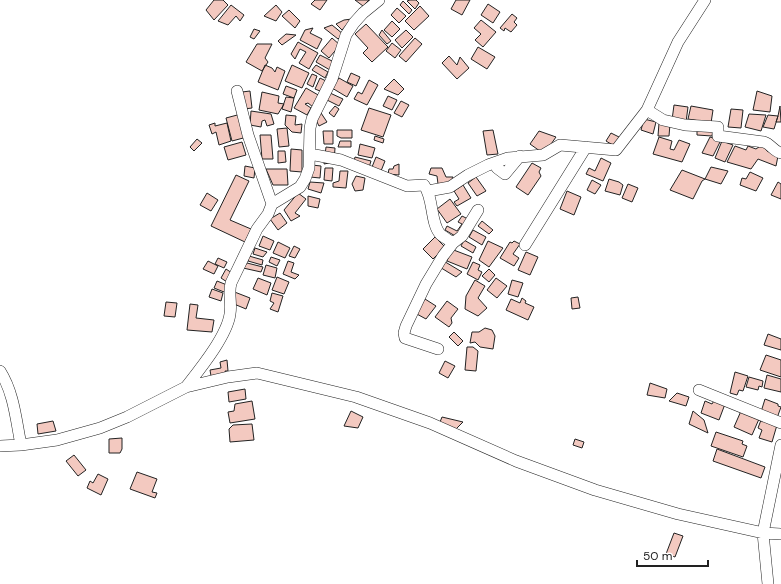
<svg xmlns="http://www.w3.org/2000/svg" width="781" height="584" font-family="'DM Sans',sans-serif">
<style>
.building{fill:#f3c9c0;stroke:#222}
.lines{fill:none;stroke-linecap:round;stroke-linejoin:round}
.minor-casing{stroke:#222;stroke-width:12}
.minor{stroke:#fff;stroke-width:11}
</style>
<rect width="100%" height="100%" fill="#fff"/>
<path class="building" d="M214,0H223L228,5L214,20L206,10Z
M315,0H327L320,10L311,4Z
M355,0H369L363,6Z
M410,0H416L419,3L415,9L407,1Z
M456,0H470L462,15L451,9Z
M403,1L412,10L409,14L400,5Z
M488,4L500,12L493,23L481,15Z
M231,5L244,15L240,21L236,16L228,25L218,21Z
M276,5L282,12L276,21L264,16Z
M420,6L429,16L414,30L405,21Z
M397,8L406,16L399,23L391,15Z
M289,10L300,21L295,28L282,16Z
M512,14L517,18L514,22L517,25L511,32L505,28L504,31L500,28Z
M352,19L342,30L336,24L344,20Z
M481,20L496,32L483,47L475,40L481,34L474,28Z
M392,21L400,29L392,37L384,30Z
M366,24L388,47L372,62L363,53L368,48L355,34Z
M332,25L343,34L338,39L324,28Z
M313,28L310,33L322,39L317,49L300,40L305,30Z
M254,29L260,31L254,39L250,37Z
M382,30L391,41L387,44L379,35Z
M406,30L413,37L402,48L395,40Z
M286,34L296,35L282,45L278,41Z
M332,38L340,45L329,58L321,51Z
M415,38L422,44L406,62L399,56Z
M298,42L318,53L309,69L299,63L306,52L300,49L295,59L291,54Z
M392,43L401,50L395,58L386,51Z
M257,44H272L265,58L268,62L262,71L246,62Z
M478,47L495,57L487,69L471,59Z
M320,55L334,62L330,70L316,62Z
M449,56L457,65L460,57L469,68L457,79L442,63Z
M265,65L272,68L275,72L277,67L285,71L278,90L258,82Z
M292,65L309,73L302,88L285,81Z
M316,65L328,72L325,78L312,70Z
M351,73L360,77L356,86L347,82Z
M312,74L317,76L313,87L307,84Z
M320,78L326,81L320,91L315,89Z
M339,78L353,86L347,97L332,88Z
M394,79L404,89L398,95L384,89Z
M369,80L378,85L367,105L354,99L358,92L362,94Z
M286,86L297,90L294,98L283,94Z
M306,88L320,96L313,107L308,103L305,104L311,108L307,115L294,108Z
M250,91L252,108L244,109L242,92Z
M757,91L772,96L770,112L753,110Z
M262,92L279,96L278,103L284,104L278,114L259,110Z
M330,93L343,99L339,106L327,100Z
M388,96L397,100L392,110L383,106Z
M286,97L294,98L291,112L282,109Z
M401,101L409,105L402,117L394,113Z
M674,105L688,107L686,122L672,120Z
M335,106L339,109L334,117L329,113Z
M691,106L713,110L711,123L688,119Z
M780,106L781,122H776L778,116Z
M369,108L391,115L383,137L361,130Z
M731,109L743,110L741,128L728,127Z
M319,110L327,122L319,126L316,120Z
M251,111L271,114L274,124L267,126L265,120L262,121L261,127L250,125Z
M241,114L247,137L232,141L226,118Z
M749,114L766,115L761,131L745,127Z
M286,115L296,116L295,125L302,124L301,133L292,132L285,125Z
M768,115L778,116L774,129L763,127Z
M644,119L656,122L653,134L641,130Z
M215,123V126L227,123L231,141L219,145L216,132L212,134L209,125Z
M659,123L670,124L669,136H658Z
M287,128L289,146L279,147L277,129Z
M713,129L712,136L697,135V131Z
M337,130H352V138H341L337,136Z
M493,130L498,154L487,155L483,131Z
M323,131H333V144H324Z
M539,131L556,137L544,154L530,144Z
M611,133L621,138L616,147L606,141Z
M260,135H271L273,159H262Z
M375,136L384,139L383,143L374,140Z
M659,137L672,141L670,149L674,150L679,140L690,144L682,162L653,154Z
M710,137L721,140L713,156L702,153Z
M197,139L202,143L194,151L190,147Z
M340,141H351V147H338Z
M722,141L733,145L725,162L715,158Z
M242,142L246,155L228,160L224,147Z
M360,144L375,148L372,158L358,155Z
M763,144L767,151L778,156L776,166L758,159L751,169L727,162L735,146L746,150L748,146L756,149Z
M326,147L335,148L334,162L324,164Z
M291,149L302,150V172L290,171Z
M278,151H285L286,162L278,163Z
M355,157L371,161L367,174L352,170Z
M376,157L385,161L381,171L372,167Z
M601,158L611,163L603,181L586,174L589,168L595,171Z
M532,163L541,168L539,172L541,176L528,195L516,187Z
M399,164V175L388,174L389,169H393L394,166Z
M312,165L321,166L320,178L310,177Z
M245,166L255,168L254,178L244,176Z
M711,167L728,171L721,184L705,179Z
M325,168H333L332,181L324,180Z
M431,168H442L446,177H453L450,183L438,184L437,176L429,174Z
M266,169H287L288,185H273Z
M682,170L705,179L702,181L693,199L670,190Z
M340,171H348L346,188L333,187V183L339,181Z
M750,172L763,178L756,191L740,185L742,178L746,179Z
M236,175L249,181L230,220L251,229L245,242L211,226Z
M356,176L365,178L363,190L355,191L352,184Z
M476,177L486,191L477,196L468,183Z
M609,179L619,182L623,185L620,195L605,191Z
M592,180L601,185L595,194L587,190Z
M310,182L324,183L321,193L308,189Z
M778,182L781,184V199L771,195Z
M628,184L638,188L632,202L622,198Z
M463,185L471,198L457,206L454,202L459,199L454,191Z
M567,191L581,197L574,215L560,209Z
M207,193L218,200L211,211L200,205Z
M298,193L306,199L295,213L300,216L291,221L284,210Z
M308,196L320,199L318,208L308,206Z
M450,199L461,214L447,223L437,209Z
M280,213L287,223L278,230L270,219Z
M462,216L468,219L457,237L445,230L447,226L457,231L462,224L458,222Z
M482,221L493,230L489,234L478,226Z
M473,230L486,237L482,245L469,237Z
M263,236L274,241L270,250L259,246Z
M435,237L445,247L433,259L423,249Z
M464,240L476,247L473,253L461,246Z
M488,241L503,248L489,267L479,260Z
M514,241L520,244L513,254L519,258L514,266L500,258L510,242L512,243Z
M278,242L290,248L285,258L273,253Z
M294,246L300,249L295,258L289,256Z
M255,248L267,252L263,257L253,254Z
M451,249L472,257L467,269L447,261Z
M526,252L538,257L530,275L518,270Z
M249,256L263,260L262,265L248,261Z
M271,257L280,260L277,266L269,262Z
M218,258L227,262L224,268L215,264Z
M442,260L462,272L456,277L438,266Z
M208,261L218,266L214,274L203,269Z
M288,261L294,263L291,272L299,275L295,279L283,274Z
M473,262L480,265L478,270L482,272L478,280L467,274Z
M247,263L263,267L261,272L243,268Z
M266,265L277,268L275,278L263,275Z
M226,269L232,273L227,282L221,278Z
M489,269L495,275L489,282L482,276Z
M277,277L289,282L284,294L272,290Z
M258,278L271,283L267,295L253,289Z
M496,278L507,286L497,298L487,290Z
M475,280L485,286L478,298L487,308L478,316L465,309L466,296Z
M512,280L523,283L518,297L508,294Z
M217,281L227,285L224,292L214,288Z
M212,289L223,293L221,301L209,297Z
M232,291L250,298L246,309L234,304Z
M272,293L283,296L278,312L270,309L274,303L270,301Z
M578,297L580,308L572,309L571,298Z
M522,298L526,301L525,303L534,307L528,320L506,310L511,299L520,303Z
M425,299L436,306L426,319L415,313Z
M447,301L458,309L451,318L452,323L449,327L435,317Z
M166,302L177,303L175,317L164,316Z
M190,304L198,305L196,318L214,320L212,332L187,330Z
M485,328L492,330L495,336L493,349L480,347L475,342L470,343L472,332H479Z
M454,332L463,341L458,346L449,337Z
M768,334L781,339V350L764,345Z
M467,347H473L478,351L476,371L465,370Z
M766,355L781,360V377L760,370Z
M227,360L228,371H225L226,374L211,376L210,370L221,368L220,362Z
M445,361L455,366L448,378L439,373Z
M735,372L748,376L743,391L739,390L737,395L730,393Z
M767,375L781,379V392L764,388Z
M749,377L763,381L762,387L759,386L758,390L746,387Z
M650,383L667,389L665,398L647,395Z
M245,389L246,399L229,402L228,392Z
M677,393L689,397L686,406L669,401Z
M715,399L725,404L719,420L701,413L705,401L712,404Z
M765,399L778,404V406L781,407L777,418L761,412Z
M252,401L255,419L230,423L228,412L234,411L235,404Z
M351,411L363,417L358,428L344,426Z
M693,411L704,420L708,433L689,424Z
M741,411L759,419L752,435L734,427Z
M442,417L463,422L455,430L440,422Z
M761,420L777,425L772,442L759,438L762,430L758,428Z
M53,421L56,431L38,434L37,424Z
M252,424L254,440L230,442L229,429L233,425Z
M716,432L743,441L742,444L747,446L743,457L711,446Z
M122,438V449L120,453H109V439Z
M575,439L584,442L582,448L573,445Z
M717,449L765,467L761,478L713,461Z
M74,455L86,470L78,476L66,461Z
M137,472L157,479L152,492L157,493L155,498L130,489Z
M98,474L108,479L101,495L87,488L90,481L93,483Z
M674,533L683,536L675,557L666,554Z"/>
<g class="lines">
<g class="minor-casing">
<path id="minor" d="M237,91L248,135L272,204
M647,110L663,120L685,125L718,127V136L764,142C771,144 773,151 781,153
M310,154L341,160L407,186L424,185C434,199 430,222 440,234C443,237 449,240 453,243
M497,168L505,174L520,156
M428,191L450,187L468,175L488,165L508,158L543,155L560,145L616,150L647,110L678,42L705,0
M525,245L586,147
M438,349L405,338L404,333L406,326L426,284L443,256L453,243L462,236L478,210
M0,371C14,393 16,420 21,445
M186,387C200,369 227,336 230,314C232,303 228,294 231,283L257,229L268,214L272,204L300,187L305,179L309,168L310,128L312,119L332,79L346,35L354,23L363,13L379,0
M699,390L781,423
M0,446L21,445L57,440L100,428L127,417L186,387L228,377L257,373L356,397L430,423L516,461L595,490L678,514L763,533L781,534
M768,584L763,533L781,445"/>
</g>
<use href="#minor" class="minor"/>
</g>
<path d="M637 560v6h71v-6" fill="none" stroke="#222222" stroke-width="2"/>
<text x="643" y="560" font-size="12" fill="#222222" stroke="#ffffff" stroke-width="3" paint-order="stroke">50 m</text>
</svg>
